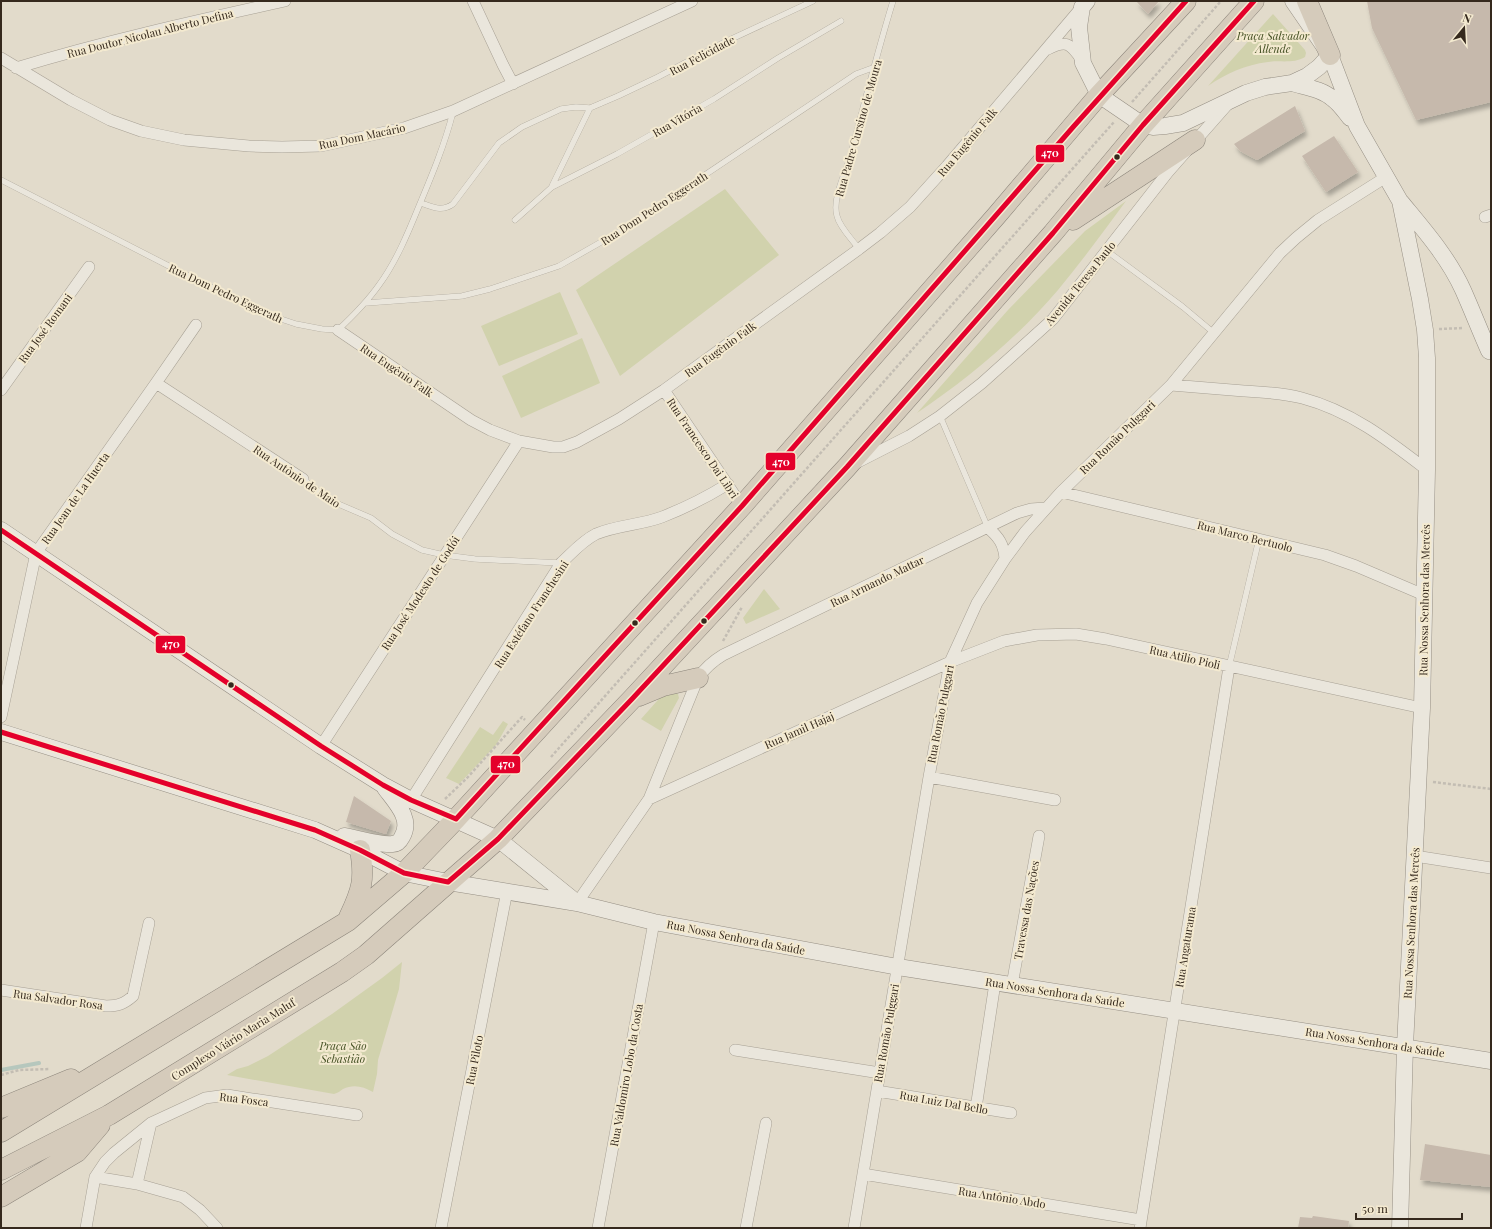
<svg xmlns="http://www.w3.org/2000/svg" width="1492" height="1229" font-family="'Playfair Display',serif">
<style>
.green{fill:#d1d2ad}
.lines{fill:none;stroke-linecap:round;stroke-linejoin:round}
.stream{stroke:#b6c7bd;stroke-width:4}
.building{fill:#c6b9ac;filter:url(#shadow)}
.lane-casing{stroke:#a7a094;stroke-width:6}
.street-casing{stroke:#a7a094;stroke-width:12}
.secondary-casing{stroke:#968f84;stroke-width:17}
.highway-casing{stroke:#8c857b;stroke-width:21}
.path{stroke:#c3bdb3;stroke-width:2.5;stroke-dasharray:3 2;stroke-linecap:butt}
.lane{stroke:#eae6dc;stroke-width:5.5}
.street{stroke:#eae6dc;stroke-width:11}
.secondary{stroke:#eae6dc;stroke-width:16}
.highway{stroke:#d5cbbb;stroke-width:20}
.bus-1-casing{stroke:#f4ead0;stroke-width:8}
.bus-1{stroke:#e4002b;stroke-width:5}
.bus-dot{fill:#35291d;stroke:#f4ead0;stroke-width:1.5}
.labels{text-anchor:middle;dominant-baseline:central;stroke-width:4;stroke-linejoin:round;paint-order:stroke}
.street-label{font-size:11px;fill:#35291d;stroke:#f4ead0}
.park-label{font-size:11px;font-style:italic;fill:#455124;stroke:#f4ead0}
.line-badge{stroke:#f4ead0;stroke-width:1.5}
.badge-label{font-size:11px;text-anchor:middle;font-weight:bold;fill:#fff}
</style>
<defs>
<filter id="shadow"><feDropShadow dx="2.5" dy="4.5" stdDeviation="2" flood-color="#0004"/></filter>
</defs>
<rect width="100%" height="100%" fill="#e2dbcb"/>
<path class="green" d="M1273,14L1305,50L1306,53L1305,57C1294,64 1280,60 1268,62C1245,65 1227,73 1208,86Z
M725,189L779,255L620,376L576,290Z
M1126,201C1104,231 1082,261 1058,290C1017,338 969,378 917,413L1008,310L1085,231Z
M560,292L578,334L499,366L481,326Z
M582,338L600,383L521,418L502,376Z
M764,589L780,609L746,624L743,618Z
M674,691L678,694L679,698L661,731L641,719L665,692Z
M503,721L508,724L496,745L459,784L446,778L480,727L493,735Z
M402,962L399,989L378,1060L377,1074L373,1092C363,1086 353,1084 343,1089C340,1091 338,1093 334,1094L227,1075L237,1069L248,1066L268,1056L332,1014L382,978Z"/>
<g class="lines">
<path class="stream" d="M1,1070L39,1063"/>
</g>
<path class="building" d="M1136,1H1159L1148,14Z
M1367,1H1491V102L1416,120L1372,28Z
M1295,106L1305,131L1257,160L1240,151L1234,144Z
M1334,136L1358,172L1326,192L1302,156Z
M354,796L391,821L386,834L346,822Z
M1425,1144L1491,1155V1187L1420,1180Z
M1313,1216L1349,1221L1348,1228H1298L1300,1217L1312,1218Z"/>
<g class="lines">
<g class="lane-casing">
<path id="lane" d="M1,180L200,282L269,315L296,324L322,329L338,330C353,316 367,302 379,285C396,262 408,233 419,206C432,175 445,144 453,112
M552,186L590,108
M421,203C433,207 442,212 453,204L499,143L522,127L561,109L576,107L590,108L618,96L658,77L725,42L813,1
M515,220L552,187L617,154L714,99L778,58L841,21
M859,249C852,239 840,228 837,216C832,199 845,174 850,157C864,105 877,53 893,1
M1107,251L1183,307L1214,333
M366,303L462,296L490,289L559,266L624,229L856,74L875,67
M940,416L988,528
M303,479L329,500L371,518L392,534L422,550L444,555L475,559L561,563
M1229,667L1259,539"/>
</g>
<g class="street-casing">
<path id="street" d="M473,1L503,65L513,84
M1048,49C1066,40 1070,43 1081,59
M1,58L71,100L110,120L141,131L184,140L249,146L282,147L321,146L404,128L453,111L692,1
M16,68C105,41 195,21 285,1
M1485,217L1491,215
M338,330L471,420L490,430L519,441L553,447H563L577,442L619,419L664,390L859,249L880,233L910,207L947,166L1081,8
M156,383L303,479
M1171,385C1195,387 1220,389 1244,391C1263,392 1283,393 1302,398C1351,411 1388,440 1427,470
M1,390L89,267
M664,390L742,506
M858,462L909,436L940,416L982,383L1053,319L1168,172L1227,105
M1061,492L1325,555L1356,566L1424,595
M988,528C999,537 1004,545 1005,559
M1,717L36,553L156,383L196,325
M321,746L519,441
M929,777L1055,800
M649,799L950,662L1004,641L1037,635L1076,634L1106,639L1422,708
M411,800L561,563C572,553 582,541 596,534C617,525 641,525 662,517C685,508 707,497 728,484
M1415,856L1491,868
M577,903L649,799L698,678C705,668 713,661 723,655L1017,513L1031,509L1045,508
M1012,985L1039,836
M1,990L106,1006C118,1006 124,1004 133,996L149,923
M735,1050L880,1073
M877,1091L1011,1113
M976,1108L995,983
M863,1174L1141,1220
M95,1177L137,1184L183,1197L200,1210L217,1228
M137,1184L151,1123
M86,1228L95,1177L105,1162L114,1153L151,1123L205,1098L227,1095L357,1115
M441,1228L507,891
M598,1228L654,922
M746,1228L766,1123
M854,1228L929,777L950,662L977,603L1005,559L1025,532L1061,492L1171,385L1280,253L1296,238L1318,220L1386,177
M1140,1228L1229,667"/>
</g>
<g class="secondary-casing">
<path id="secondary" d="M1087,1L1082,7L1079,27L1083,63L1099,95L1143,125L1153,127L1165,126L1183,123L1246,93L1265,87L1292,83L1307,76L1319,67L1330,55
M1293,1L1330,55L1357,126L1400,201L1420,299L1425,330L1427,358V470L1422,708L1405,1046L1400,1228
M1292,83C1305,87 1322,89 1333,99C1340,104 1345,112 1350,118
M1401,202C1424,230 1448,257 1463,290C1472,310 1480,331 1489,351L1491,350
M1,530L321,746L383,785L411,800L498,839L576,902
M1,732L315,830L360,850L404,873L448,882L577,903L654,922L898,967L1491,1061
M344,836C357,838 381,846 393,844C397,844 400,841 402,837C413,819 395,802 385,788"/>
</g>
<g class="highway-casing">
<path id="highway" d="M1307,1L1330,55
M1073,220L1195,140
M639,696L663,686L698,678
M349,917C362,890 365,879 360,850
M1,1108L71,1079
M1,1132L348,921L404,873L456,819L742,506L997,215L1099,95L1186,1
M1,1170L109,1115L342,972L366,955L498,839L632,699L847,467L1053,233L1143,125L1254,1
M1,1197L77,1152L100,1125"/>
</g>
<path class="path" d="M1132,102L1221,1
M1439,329L1464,328
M723,641L742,607
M551,757L1114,122
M1433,782L1491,789
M445,799L467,778L522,717L525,720
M1,1075L19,1070L50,1069"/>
<use href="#lane" class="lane"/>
<use href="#street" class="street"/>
<use href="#secondary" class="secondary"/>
<use href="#highway" class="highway"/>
<g class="bus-1-casing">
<path id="bus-1" d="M1,530L321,746L383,785L411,800L456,819L742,506L1074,126L1186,1
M1,732L315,830L360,850L404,873L448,882L498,839L632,699L847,467L1053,233L1143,125L1254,1"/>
</g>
<use href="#bus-1" class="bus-1"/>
</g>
<g class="bus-dot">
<circle cx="1117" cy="157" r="3.5"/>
<circle cx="704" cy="621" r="3.5"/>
<circle cx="635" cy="623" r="3.5"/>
<circle cx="231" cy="685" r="3.5"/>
</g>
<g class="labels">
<g class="street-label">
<text transform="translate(150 33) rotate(-14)">Rua Doutor Nicolau Alberto Defina</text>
<text transform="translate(702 55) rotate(-28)">Rua Felicidade</text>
<text transform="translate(677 120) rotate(-30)">Rua Vitória</text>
<text transform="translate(858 128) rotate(-74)">Rua Padre Cursino de Moura</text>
<text transform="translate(362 136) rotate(-12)">Rua Dom Macário</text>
<text transform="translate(967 142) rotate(-50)">Rua Eugênio Falk</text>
<text transform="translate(654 208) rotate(-33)">Rua Dom Pedro Eggerath</text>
<text transform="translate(1080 283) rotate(-51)">Avenida Teresa Paulo</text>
<text transform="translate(226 293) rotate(25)">Rua Dom Pedro Eggerath</text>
<text transform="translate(45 328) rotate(-54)">Rua José Romani</text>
<text transform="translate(720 349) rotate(-36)">Rua Eugênio Falk</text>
<text transform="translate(397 370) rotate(34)">Rua Eugênio Falk</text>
<text transform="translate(1117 437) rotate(-44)">Rua Romão Pulggari</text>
<text transform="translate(703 448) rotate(56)">Rua Francesco Dai Libri</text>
<text transform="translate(297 476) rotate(34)">Rua Antônio de Maio</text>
<text transform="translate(75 498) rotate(-55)">Rua Jean de La Huerta</text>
<text transform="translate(1245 536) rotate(14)">Rua Marco Bertuolo</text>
<text transform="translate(877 581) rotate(-26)">Rua Armando Mattar</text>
<text transform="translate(420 593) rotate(-57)">Rua José Modesto de Godói</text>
<text transform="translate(1424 600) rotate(-89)">Rua Nossa Senhora das Mercês</text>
<text transform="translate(531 614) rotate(-57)">Rua Estéfano Franchesini</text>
<text transform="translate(1185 657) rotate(13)">Rua Atilio Pioli</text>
<text transform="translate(940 714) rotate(-79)">Rua Romão Pulggari</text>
<text transform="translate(799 730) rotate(-24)">Rua Jamil Hajaj</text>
<text transform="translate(1026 910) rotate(-80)">Travessa das Nações</text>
<text transform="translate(1411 923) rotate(-87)">Rua Nossa Senhora das Mercês</text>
<text transform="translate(736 937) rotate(11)">Rua Nossa Senhora da Saúde</text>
<text transform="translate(1185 947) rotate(-81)">Rua Angaturama</text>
<text transform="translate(1055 992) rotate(9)">Rua Nossa Senhora da Saúde</text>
<text transform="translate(58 999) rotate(8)">Rua Salvador Rosa</text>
<text transform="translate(886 1033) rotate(-80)">Rua Romão Pulggari</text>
<text transform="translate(233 1039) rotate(-32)">Complexo Viário Maria Maluf</text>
<text transform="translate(1375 1042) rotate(9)">Rua Nossa Senhora da Saúde</text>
<text transform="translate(474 1060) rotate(-79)">Rua Piloto</text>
<text transform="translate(626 1075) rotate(-80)">Rua Valdomiro Lobo da Costa</text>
<text transform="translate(244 1099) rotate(7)">Rua Fosca</text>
<text transform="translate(944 1102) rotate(10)">Rua Luiz Dal Bello</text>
<text transform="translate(1002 1197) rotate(9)">Rua Antônio Abdo</text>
</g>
<g class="park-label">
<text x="1273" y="35">Praça Salvador<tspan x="1273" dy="13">Allende</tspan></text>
<text x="343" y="1045">Praça São<tspan x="343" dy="13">Sebastião</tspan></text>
</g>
</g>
<g class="line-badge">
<rect x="1035" y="144" width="30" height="19" rx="4" fill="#e4002b"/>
<rect x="765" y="452" width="31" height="19" rx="4" fill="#e4002b"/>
<rect x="155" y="635" width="31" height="19" rx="4" fill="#e4002b"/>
<rect x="490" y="755" width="31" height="19" rx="4" fill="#e4002b"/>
</g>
<g class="badge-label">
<text x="1050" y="157">470</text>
<text x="781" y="466">470</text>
<text x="171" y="648">470</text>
<text x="506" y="768">470</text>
</g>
<rect width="1492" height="1229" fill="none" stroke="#35291d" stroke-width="4"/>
<g transform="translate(1464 28) rotate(18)" stroke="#f4ead0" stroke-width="3" paint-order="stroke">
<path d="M0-3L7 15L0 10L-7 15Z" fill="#35291d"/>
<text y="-6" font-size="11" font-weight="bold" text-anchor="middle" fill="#35291d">N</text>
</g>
<path d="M1356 1213v6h106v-6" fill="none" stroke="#35291d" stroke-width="2"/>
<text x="1362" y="1213" font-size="12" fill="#35291d" stroke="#f4ead0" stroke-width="3" paint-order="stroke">50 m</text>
</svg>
